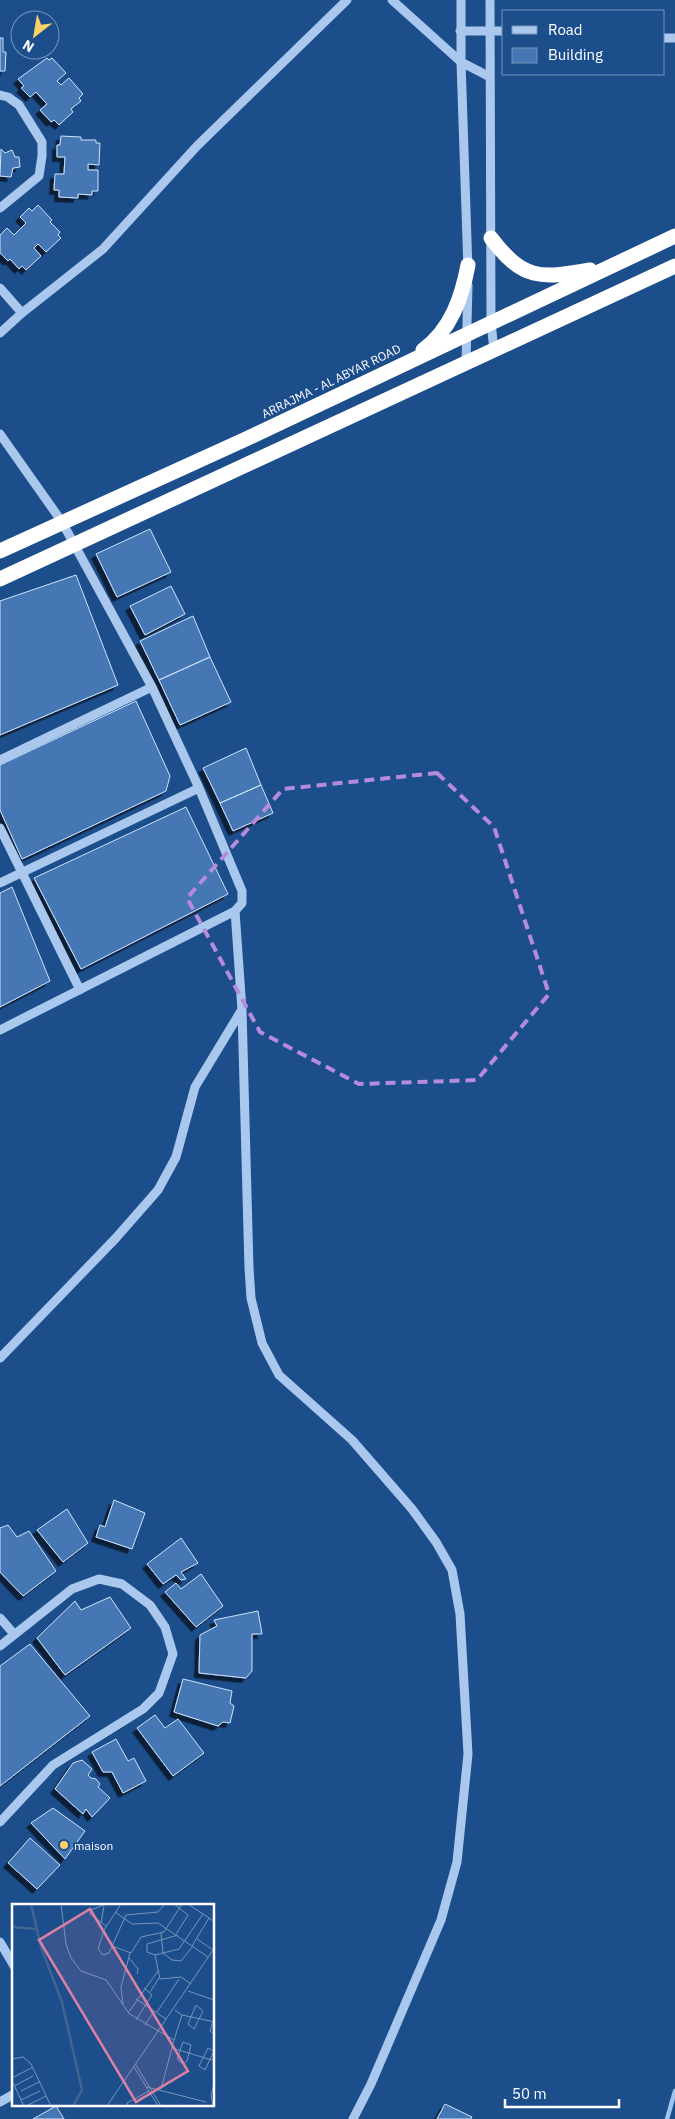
<svg xmlns="http://www.w3.org/2000/svg" width="675" height="2119" font-family="'IBM Plex Sans',sans-serif">
<style>
.lines{fill:none;stroke-linecap:round;stroke-linejoin:round}
.stream{stroke:#9dc3ee;stroke-width:4.5}
.building{fill:#4577b4;stroke:#cfe2f9;filter:url(#shadow)}
.minor{stroke:#aac8ed;stroke-width:9}
.highway{stroke:#fff;stroke-width:15}
.marked{fill:none;stroke:#b68bdc;stroke-width:4;stroke-dasharray:10 6;stroke-linejoin:round}
.poi-dot{fill:#fcd168;stroke:#1d4e8c;stroke-width:2}
.labels{text-anchor:middle;dominant-baseline:central;stroke-width:4;stroke-linejoin:round;paint-order:stroke}
.street-label{font-size:12px;fill:#fff;stroke:#1d4e8c}
.poi-label{font-size:12px;fill:#fff;stroke:#1d4e8c;text-anchor:start}
.inset-river{fill:none;stroke:#416491;stroke-width:2.5}
.inset-road{fill:none;stroke:#7795ba;stroke-width:1}
.view{fill:#dd80a5;fill-opacity:0.15;stroke:#dd80a5;stroke-width:2.5}
.inset-edge{fill:none;stroke:#fff;stroke-width:2.5}
</style>
<defs>
<filter id="shadow"><feDropShadow dx="-4.5" dy="4.5" stdDeviation="0" flood-color="#0009"/></filter>
</defs>
<rect width="100%" height="100%" fill="#1d4e8c"/>
<g class="lines">
<path class="stream" d="M667,2119L675,2091"/>
</g>
<path class="building" d="M0,38H3V52H6L5,71H0Z
M47,58L49,60L52,58L66,73L57,81L61,85L69,78L83,94L79,98L81,101L71,109L73,112L59,125L54,120L51,122L40,110L47,104L36,92L30,97L21,88L24,86L18,79Z
M61,136L81,137V140H96V143H100L99,165L88,164V170H98V191H92V195L78,194V198L59,197V190H54L55,174H64L65,157H57V145H60Z
M1,149L5,153L12,150L15,157H19L20,167L13,168L11,177L0,176Z
M38,205L52,220L50,222L60,232L58,235L61,238L46,252L38,244L34,248L41,256L26,270L22,266L19,269L10,259L8,261L0,253V235L7,228L14,235L26,223L20,217L29,208L32,211Z
M150,529L171,572L117,597L96,554Z
M76,575L118,685L0,735V601Z
M171,586L185,614L145,635L130,606Z
M193,616L210,657L159,680L140,641Z
M210,657L231,702L180,725L159,680Z
M136,701L170,776L166,791L22,859L0,810V765Z
M246,748L261,785L220,803L203,768Z
M261,785L273,813L233,831L220,803Z
M186,807L228,894L81,969L34,878Z
M12,887L50,981L0,1007V893Z
M114,1500L145,1513L132,1549L96,1537L100,1525L105,1527Z
M67,1509L88,1543L63,1562L37,1530Z
M8,1525L17,1537L29,1531L56,1571L23,1596L0,1572V1528Z
M181,1538L198,1563L181,1572L186,1579L181,1580L176,1575L163,1584L147,1564Z
M201,1574L223,1606L196,1627L165,1592L176,1583L181,1589Z
M110,1597L131,1628L65,1675L37,1638L75,1601L81,1610Z
M258,1611L262,1634H252V1671L246,1678L199,1673L200,1635L217,1626L214,1620Z
M30,1644L90,1716L0,1786V1666Z
M183,1679L232,1691L230,1703L234,1706L230,1723L223,1722L218,1726L174,1712Z
M155,1715L165,1728L178,1719L204,1753L173,1776L137,1728Z
M116,1739L128,1761L134,1758L146,1781L123,1793L112,1772H103L92,1752Z
M82,1760L92,1769L88,1775L91,1778L96,1779L100,1784L98,1787L110,1798L92,1817L86,1809L83,1814L55,1789L73,1763Z
M53,1808L85,1831L65,1859L31,1823Z
M30,1838L60,1865L37,1889L8,1863Z
M445,2104L472,2117L471,2119H437Z
M56,2106L64,2119H33Z"/>
<g class="lines">
<path class="minor" d="M392,0L461,62L490,77
M461,0V62L468,270
M490,0L491,323L494,350
M460,31H504
M664,38H675
M0,95L8,97L19,105L42,142V156L39,176L0,208
M0,288L22,313
M0,333L22,313L103,249L197,146L347,0
M466,362L468,285
M0,434L62,522L152,687L199,788L242,891V903L235,911L0,1030
M0,760L152,687
M0,828L80,990
M0,883L199,788
M235,911L242,1010L249,1268L251,1298L262,1343L279,1375L352,1440L412,1509L436,1542L452,1570L460,1614L468,1754L457,1862L441,1920L371,2084L353,2119
M0,1358L115,1239L158,1190L176,1157L195,1087L241,1011
M0,1618L14,1634
M0,1646L72,1589L99,1579L122,1584L150,1605L165,1627L173,1654L159,1693L143,1709L53,1765L0,1822
M0,1942L14,1966
M0,2102L14,2094"/>
<path class="highway" d="M491,238C523,280 540,279 590,270
M423,350C451,330 462,297 468,265
M0,551L246,439L675,236
M0,579L675,266"/>
</g>
<path class="marked" d="M437,773L494,827L549,994L477,1080L359,1084L260,1032L187,898L283,789Z"/>
<circle class="poi-dot" cx="64" cy="1845" r="5"/>
<g class="labels">
<g class="street-label">
<text transform="translate(331 381) rotate(-26)">ARRAJMA - AL ABYAR ROAD</text>
</g>
<g class="poi-label">
<text x="74" y="1845">maison</text>
</g>
</g>
<g transform="translate(12 1904)">
<rect width="202" height="202" fill="#1d4e8c"/>
<path class="inset-river" d="M19,0L29,43L50,98L70,186L61,202M0,23L24,25"/>
<path class="inset-road" d="M49,0L54,40L59,54L69,67L94,76L116,108M109,0L92,26L86,45L91,51L97,49L114,11L146,8L153,0M162,0L176,11L164,30M176,0L203,18M103,8L120,20L146,19L196,53M89,19L92,2M94,22L78,10L79,6L94,0M149,29L151,49L160,56L169,57L181,42M166,31L135,40V48L143,51L167,45L191,10M185,35L201,46M100,42L119,49L129,33L152,28L170,0M180,42L197,14M143,51L148,75L169,73L179,80M117,54L126,65L125,70M146,67L116,109L162,136L170,111M176,87L202,96M138,88L147,74M124,95L154,115M111,100L109,83L118,49M184,101L191,107L182,125L176,120ZM163,106L170,111L203,118M145,108L167,75M203,111L198,127L203,131M124,116L140,91L132,84M133,121L142,107M171,138L179,141L175,157L171,160L165,155ZM160,144L203,157M196,144L202,147L193,166L187,162ZM0,155L11,153L19,160L39,202M124,161L149,202M122,163L146,202M0,174L21,163M0,177L12,202M2,182L21,172M135,183L194,198M149,185L162,136M9,187L27,178M9,196L28,187M16,201L34,192M95,202L203,43M116,202L115,199L137,187M201,202L199,191L203,177"/>
<path class="view" d="M78,5L176,167L124,198L27,36Z"/>
<rect width="202" height="202" class="inset-edge"/>
</g>
<rect x="502" y="10" width="162" height="65" fill="#1d4e8c" stroke="#7795ba"/>
<rect x="512" y="26" width="25" height="8" fill="#aac8ed" stroke="#7795ba"/>
<text x="548" y="35" font-size="15" fill="#ffffff">Road</text>
<rect x="512" y="48" width="25" height="15" fill="#4577b4" stroke="#7795ba"/>
<text x="548" y="60" font-size="15" fill="#ffffff">Building</text>
<g transform="translate(35 35) rotate(211)"><circle r="24" fill="#1d4e8c" stroke="#7795ba"/>
<path d="M0-4L9 19L0 12L-9 19Z" fill="#fcd168"/>
<text y="-8" font-size="14" font-weight="bold" text-anchor="middle" fill="#ffffff">N</text>
</g>
<path d="M505 2099v8h114v-8" fill="none" stroke="#ffffff" stroke-width="2.5"/>
<text x="512" y="2099" font-size="15" fill="#ffffff" stroke="#1d4e8c" stroke-width="4" paint-order="stroke">50 m</text>
</svg>
